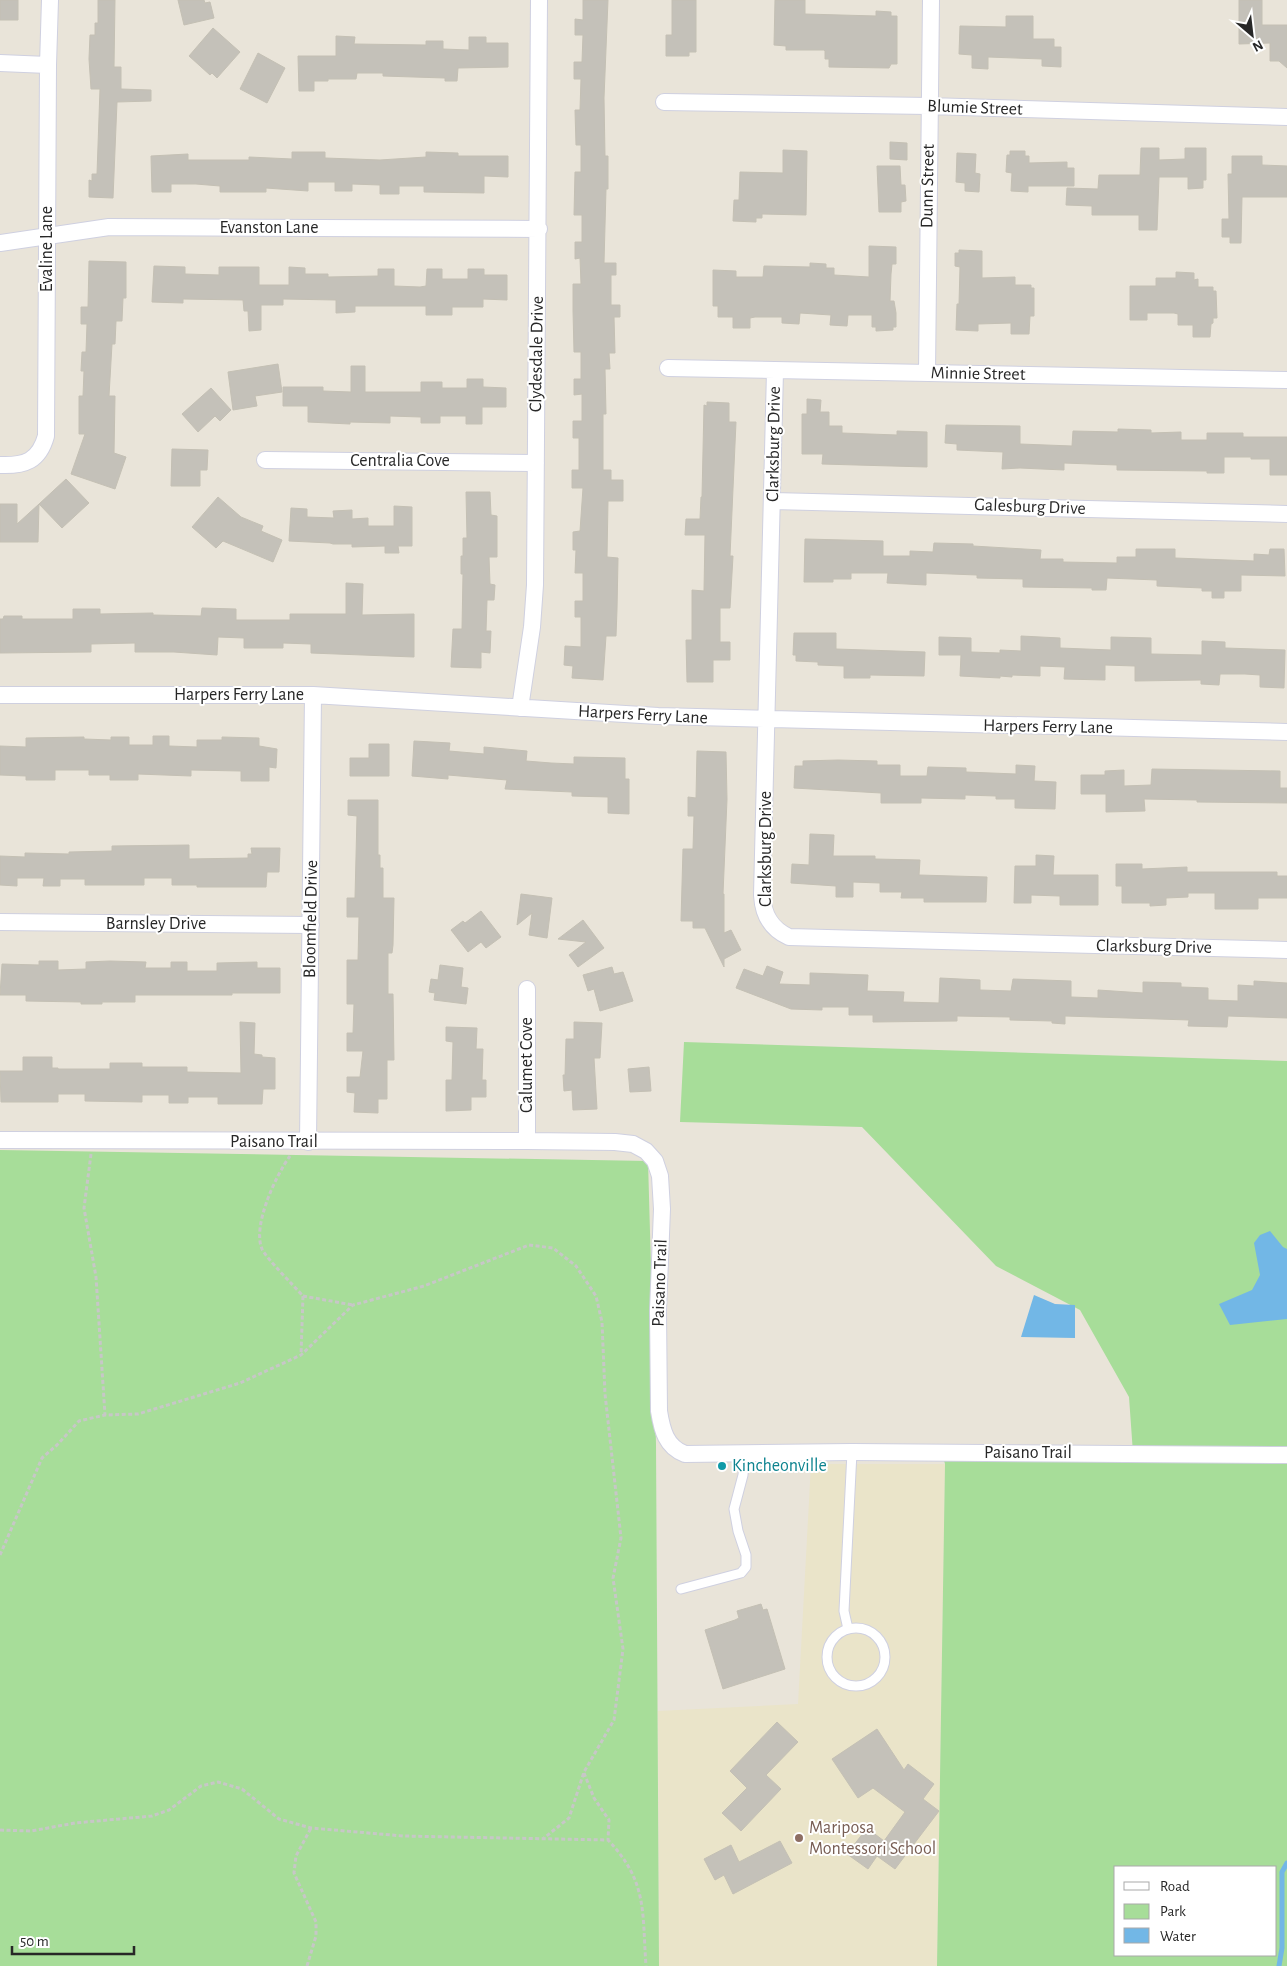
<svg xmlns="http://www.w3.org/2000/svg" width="1287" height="1966" font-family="'Alegreya Sans',sans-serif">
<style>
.education{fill:#eae4c9}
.green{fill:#a7dd99;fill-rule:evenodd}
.water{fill:#72b7e6}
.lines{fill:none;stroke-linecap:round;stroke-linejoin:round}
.stream{stroke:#72b7e6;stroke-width:5}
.building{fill:#c4c1b9;stroke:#c4c0b4}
.lane-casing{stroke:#cfd0e0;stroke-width:11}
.street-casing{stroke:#cfd0e0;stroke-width:18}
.path{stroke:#c7c7c7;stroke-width:3;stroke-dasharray:4 2.5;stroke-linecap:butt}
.lane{stroke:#fff;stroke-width:9}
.street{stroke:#fff;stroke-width:16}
.culture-dot{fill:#0f9aa8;stroke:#fff;stroke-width:2}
.education-dot{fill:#8d6e63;stroke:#fff;stroke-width:2}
.labels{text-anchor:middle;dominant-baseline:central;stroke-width:4;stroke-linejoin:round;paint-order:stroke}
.street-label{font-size:18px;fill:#272727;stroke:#fff}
.culture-label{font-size:18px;fill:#0d838f;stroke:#fff;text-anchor:start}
.education-label{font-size:18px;fill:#785e54;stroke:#fff;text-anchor:start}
</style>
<rect width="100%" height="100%" fill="#e9e4d9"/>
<path class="education" d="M811,1464H945L937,1966H659L658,1711L798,1704Z"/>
<path class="green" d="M684,1042L1287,1061V1966H937L945,1464L942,1453H1133L1129,1397L1080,1310L996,1266L862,1127L680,1122ZM1116,1867H1276V1955H1116Z
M0,1150L648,1161L656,1444L659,1966H0Z"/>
<path class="water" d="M1270,1231L1283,1247L1287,1249V1319L1230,1325L1219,1304L1252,1290L1260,1275L1254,1243L1260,1235Z
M1034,1295L1055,1304L1075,1305V1338L1021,1337Z"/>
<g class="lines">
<path class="stream" d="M1279,1966L1282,1948V1872L1287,1863"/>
</g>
<path class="building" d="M0,0H18V20H0Z
M98,0H115L114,67H121V89L151,90V101L117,102L113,198L89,197V180L92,181V174H97L100,89H91L89,59L90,35H95V23H98Z
M178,0H204L205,3L210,2L214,18L184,25Z
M583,0H608L604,98L605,156H608V189H606L604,263H616V275H611V305H620V317H614L615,353H609L610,369H605L606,414H603V470H611V480H623V501H608L607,557L618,558L617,609L616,636H606L603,680L572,678L573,666L564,665L565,646L581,647V617H575V601H583V573H575L576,550H573V532L580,531L583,488H572V470H579V438H573V421H582V394L574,395V379H581V352H574L573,310V284H581L580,258L575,259V242H582V215H574L575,172H581V145H576L575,110H580L581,79H574V62H582L583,35H575V19L583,20Z
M672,0H696V52H689V56H666V35H672Z
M775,0H805V14L876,16V11L891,12V16H897V64H891L889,68L829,67V59H825V51L824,50H786V46L774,45Z
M1239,0H1262V25H1287V68L1279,61H1270V43L1239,44Z
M1006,16H1033V39H1054V47H1061V67L1042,66V59L988,57V69L972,68V55L959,54L960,26L1006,27Z
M213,28L240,52L217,78L212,73L210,75L189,56Z
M336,36L355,37L354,44L426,45V41H443V49L469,50V37H486V43H508V67L458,68L457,81H445V78L383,76V73H357L356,79H328V81H314V91H299L298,56H336Z
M258,53L285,68L267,103L240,89Z
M890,142L907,143V160L890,159Z
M1141,148H1159V160L1185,159V148H1206V180H1203V188L1188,189V177H1159L1157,230H1139V215H1092V206L1066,205L1067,188L1098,189L1099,175H1140Z
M783,150L807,151L806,215L762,214V218H756V222L733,221L734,200H739L740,172L783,173Z
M1010,151H1025V156H1029V163L1067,162V168H1074V186H1028V192L1011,191L1012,173L1006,172L1007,155H1010Z
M292,152H325V158L380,160L426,157V152L458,153V156H508V177L484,176V193L424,192V186H399V194H380V185L352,184V191H335V182H308V191L266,188V192H220V186L196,184H171V192H152L151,156L188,154V160H249V157L292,159Z
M957,153L976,154L975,173L980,174L979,192L965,191V183L956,182Z
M1232,156H1262V165L1287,166V197H1242L1241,243H1230V237H1222V219H1229L1228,174H1232Z
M877,166H900L901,185H905L906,201L901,202V212H879Z
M869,246L896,247V264H892L891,274L890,301H894L896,313V327H893V330L876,331V327H872V315H848L847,326L830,325L831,315L800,313L799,324L782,323V317H755L750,318V328H733V317H718V306H713V270L736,271V277H763L764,266L810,267V263L826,264V268H834V275L869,277Z
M959,250L982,251V278L1015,277V285H1031V288H1034V316H1030L1029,334H1011V323L978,324V331L956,330L957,304H959L960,267L955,266V253H959Z
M89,261L126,262V298H123L122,321H116L115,344H112L109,396H115L114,453L126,457L115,489L71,474L85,434H79V396H83L84,371H81L82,352H86L87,324H81V307H88Z
M154,266L185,267V274L219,275V267H259V285H289V267L305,268V274H328V277L378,276V269H394V286L420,287L426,286L427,269H442V279H468V269H484V275H507V300L483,299V307H452V315H426V306H355V312L336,313V300L283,299V305H261V330L249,331L248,311H244L243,300L183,299V303L152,302Z
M1176,272L1194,273V280L1198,279V287H1213V291H1216L1217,318H1213V323L1211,324L1210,337H1193V325H1178V314L1174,313H1147V320H1130V286H1156V278H1176Z
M278,364L282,392L255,396L257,406L233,410L228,372Z
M351,366H365V392H421V382H442V388H467V379H483V387L506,388V407H482V424H466V416H440V423H421V417L390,416V423L350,422V424L308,422V406H283V387H323V391L351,392Z
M211,388L231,410L220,421L215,416L198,432L182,414Z
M807,399L821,400L820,412H829V426H842V433L897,435V431L927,432V467L822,464L823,454H802V414H807Z
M707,402L729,403V422H736L730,556H733L730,608H720V642H730V660H713V682H687L686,640H692V590L704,591L705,535H685L686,519H700L701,497H702L704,405L707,406Z
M946,425L1020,426V444L1072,446L1073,431L1118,432V429L1151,430V433L1181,432V440H1207V433H1243V437H1287V475H1270V459H1251V457H1224V473H1207V471L1117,470V465L1064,463V470L1020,468L1002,469L1003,452L957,450V444L945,443Z
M172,449L208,450L207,470H200V486H171Z
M66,479L89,503L62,528L39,504Z
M466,492H490L491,515L497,516V557H489L490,584L495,585L494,600H487L486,631H491L490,653L481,652V668L451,667L453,629H462L463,574H461V556H463V538H467Z
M218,497L241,517L263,526L261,531L282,540L273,562L223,541L216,548L192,527Z
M0,504H17V524L39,504L38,542H0Z
M394,506L412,507V546H398L399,553H385V546L352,547V544H333L330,543L289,541L291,508L307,509V517L334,518L333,511L352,510V519L368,518V526H394Z
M805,539L883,541V556H910V551L933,552L934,543L973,544V546L1041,550L1040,559H1063V562L1117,563V557H1136V549H1175V558L1254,561V554L1269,555L1270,549H1284L1285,576L1241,575V591H1224V598H1212V591H1202V588L1157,586V580L1107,578L1106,590H1092V588L1023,587V579L977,578V575L926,573V585L887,583L888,573H851V579H833V582H804Z
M346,583L363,584L362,615L414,614V657L311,653V644L283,643V648H244V638L218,637L217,655L174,652H135V643L91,644V652L0,653V619H3L4,616H22V619H73V609H100V614L153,613V615L201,616L202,608L236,609V620H290V614H346Z
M794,633H836V649L925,652L924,676L870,675V678H844V666L818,665V662L796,661V655H793Z
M1021,636L1060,638V648L1111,650V637L1151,638V654L1202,655V641L1225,642V648L1285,650L1284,688L1260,687V675L1245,674H1220L1219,685L1201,684V680L1135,681V666L1105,665V680L1064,679L1065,667L1040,666V676L1012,675V677L1000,676V678L960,676L961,655H939V637L971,638V652L1000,653V650L1021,651Z
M153,736H169V746L197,747V740H222V737L259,738V746L277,749L276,768L269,767V781H241V771L191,770V776L138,774V780H110V775H89V770H55V780H26V776L0,775V746L26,747V738L84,737V739L111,740V737H129V745H153Z
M414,741L450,743L449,751L484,754V747L527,751L526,761L551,763L574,764V757L625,758V779H629V814L608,813V797L572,796V792L505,789L507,780L448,775V779L412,776Z
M369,744H389V776H350V758H369Z
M697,751L726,752L727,799L723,894H724V933L731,930L741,950L724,959V967L705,928H693V921H681L683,849H693L694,816H688V797L696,798Z
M838,760L877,761V765H900V776H927L928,767L966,768V772L1016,774V765L1035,766L1034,781L1056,782L1055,809L1015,808V799H996V796L965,795V799L921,798V803H881V793L794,788L795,766H803V761Z
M1152,769L1280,771V788H1287V803L1197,802V800L1144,799L1145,811L1106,812V794H1081V775H1105V771L1124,770V786L1151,785Z
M348,800H378V855H380V868H383V898H394L393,945L392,953H388V994H393L394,1060H387V1099H378V1113L354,1112L355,1093L347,1092V1077H360L363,1051H347V1033H353L354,1004H347V960H358L359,917H347V898H355L357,816L348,815Z
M810,834L834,835L833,856H875V859L920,860L919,875L987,877L986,902H924V898H901L902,892H880V883L853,882V897H836V886L791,883L792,864L809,865Z
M189,845V859L248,858V854H252L251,848H280L279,872H267L266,887H197V885H172V878H144V885H85V879H60V886H43L44,878H17V886L0,885V856L25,857V853L69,854V852L112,851V846Z
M1036,855L1054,856L1053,875H1098V905H1060V896L1031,895V903H1014L1015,866H1036Z
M1116,864H1142V869L1187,867V872H1277V876H1287V898H1258V909H1215V893H1188V897L1166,898V905L1150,906V903H1122V886H1116Z
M521,894L552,898L547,938L529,935L532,913L517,925Z
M481,911L501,937L486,948L481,942L468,952L451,930L463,921L465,923Z
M583,920L604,948L578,967L569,955L586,942L558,939Z
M39,961H58V970L86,969V962L110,961L146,962L145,968H171V962H187V971H217V963L257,962V968H280V993H232V995H135V1002H102V1004H81V1002L26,1001V995H0L2,964L39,965Z
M440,965L463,968L461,987L468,988L466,1004L434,1000L435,993L429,992L431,979L438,980Z
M767,966L783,972L779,984L810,985V973L868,975L867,991L904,992L903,1002L939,1003L940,978L980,980V990L1011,991L1013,979L1071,981V997L1098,998V990L1143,993V982L1181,983V987L1208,988V1000L1238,1001V985L1254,986V981L1287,983V1018L1228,1016L1227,1027L1188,1026L1189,1020L1065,1016V1024L1052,1023V1021L1010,1020V1017L957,1016V1021L873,1022V1015H849V1007H822V1010L791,1009L736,988L744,969L763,976Z
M612,967L614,974L623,972L633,1001L600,1011L594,989L588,991L583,975Z
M240,1022L255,1023L254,1054L262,1055V1057L275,1058V1089H263L262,1104H218V1097H188V1103H169V1095H142V1102L85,1101V1094H58V1102H1L0,1071H23V1057H52V1068H58V1069H110V1063H142V1067H187V1072L241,1073Z
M574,1022L602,1023L600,1058H594L597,1109L573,1110L572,1090L564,1091L563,1075H565L566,1039H574Z
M446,1027L477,1028L476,1049H483L482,1080H486V1097H471V1110L446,1111V1080H452L453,1042L446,1041Z
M649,1067L651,1091L630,1092L628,1069Z
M761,1604L763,1610L767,1609L785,1669L723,1689L705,1630L735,1620L739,1618L737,1611Z
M777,1722L798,1742L766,1775L781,1789L741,1831L722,1813L747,1788L730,1771Z
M877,1729L904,1770L908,1764L934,1784L923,1799L939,1811L895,1869L877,1856L868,1869L847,1854L867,1828L884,1841L905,1812L873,1788L858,1798L832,1759Z
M780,1841L792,1863L733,1894L724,1875L715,1880L704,1859L731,1845L739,1862Z"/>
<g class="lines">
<g class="lane-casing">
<path id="lane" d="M681,1589L741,1573L746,1567V1555L738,1531L734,1509L743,1475L745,1454
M827 1657a29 29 0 1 1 58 0a29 29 0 1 1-58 0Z
M848,1629L844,1611L852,1452"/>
</g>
<g class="street-casing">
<path id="street" d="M0,63L48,65
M664,102L929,106L1287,117
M0,243L109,227L539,229
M668,368L1287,380
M775,371L762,895C763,915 771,929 789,937L1287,950
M927,373L931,0
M265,460L536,463
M0,465C25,466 39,461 46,436L48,65L50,0
M773,501L1287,514
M0,695H313L658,716L1287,732
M520,708L532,627L535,585L539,0
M0,922L311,925
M0,1140L527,1141L615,1142L633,1144L646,1151L655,1161L660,1176L662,1209L658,1311L659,1411C662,1430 666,1447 685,1454L852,1452L1287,1455
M527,1141V989
M308,1142L313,695"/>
</g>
<path class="path" d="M91,1154L84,1208L96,1277L105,1415
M290,1156C276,1175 252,1226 262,1249C266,1258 294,1286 303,1296L301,1355
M303,1296L353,1305
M0,1555L42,1458L57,1445L79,1421L105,1415L138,1414L240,1383L301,1355L353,1305L424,1286L529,1245L553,1248L576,1266L596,1296L602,1322L605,1394L621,1538L613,1578L623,1649L614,1720L584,1772L569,1818L544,1838
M584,1773L594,1798L609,1820L608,1840
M0,1830L31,1831L75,1823L152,1816L169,1810L201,1786L218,1782L242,1789L279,1819L311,1828L403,1836L608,1840C648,1882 642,1912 646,1966
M307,1966L316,1936V1922L294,1873L296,1856L311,1828"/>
<use href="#lane" class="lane"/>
<use href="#street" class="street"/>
</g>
<circle class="culture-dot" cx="722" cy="1466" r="5"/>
<circle class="education-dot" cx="799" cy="1838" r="5"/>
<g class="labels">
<g class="street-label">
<text transform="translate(975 108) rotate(2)">Blumie Street</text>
<text transform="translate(928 186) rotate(-89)">Dunn Street</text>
<text x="269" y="228">Evanston Lane</text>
<text transform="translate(47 249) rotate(-90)">Evaline Lane</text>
<text transform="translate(537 354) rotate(-89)">Clydesdale Drive</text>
<text transform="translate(978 374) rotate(1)">Minnie Street</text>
<text transform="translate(774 444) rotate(-89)">Clarksburg Drive</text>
<text x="400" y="461">Centralia Cove</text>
<text transform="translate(1030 507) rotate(2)">Galesburg Drive</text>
<text x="239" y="695">Harpers Ferry Lane</text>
<text transform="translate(643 715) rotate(3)">Harpers Ferry Lane</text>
<text transform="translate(1048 727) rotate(1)">Harpers Ferry Lane</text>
<text transform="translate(766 849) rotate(-90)">Clarksburg Drive</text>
<text transform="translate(311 919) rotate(-89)">Bloomfield Drive</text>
<text x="156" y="924">Barnsley Drive</text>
<text transform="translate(1154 947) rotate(1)">Clarksburg Drive</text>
<text transform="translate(527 1065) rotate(-90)">Calumet Cove</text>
<text x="274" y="1142">Paisano Trail</text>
<text transform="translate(660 1283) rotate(-88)">Paisano Trail</text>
<text x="1028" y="1453">Paisano Trail</text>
</g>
<g class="culture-label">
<text x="732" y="1466">Kincheonville</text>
</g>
<g class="education-label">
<text x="809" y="1828">Mariposa<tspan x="809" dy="21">Montessori School</tspan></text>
</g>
</g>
<rect x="1114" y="1866" width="162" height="90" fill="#ffffff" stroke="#a9a9a9"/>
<rect x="1124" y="1882" width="25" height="8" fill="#ffffff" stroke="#a9a9a9"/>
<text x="1160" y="1891" font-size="15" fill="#272727">Road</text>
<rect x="1124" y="1904" width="25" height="15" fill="#a7dd99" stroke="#a9a9a9"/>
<text x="1160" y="1916" font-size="15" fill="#272727">Park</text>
<rect x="1124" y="1928" width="25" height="15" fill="#72b7e6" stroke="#a9a9a9"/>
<text x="1160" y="1941" font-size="15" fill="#272727">Water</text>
<g transform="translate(1252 35) rotate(152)" stroke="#ffffff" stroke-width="4" paint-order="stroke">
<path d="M0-4L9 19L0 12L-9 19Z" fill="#272727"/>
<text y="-8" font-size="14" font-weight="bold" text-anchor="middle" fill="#272727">N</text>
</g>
<path d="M12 1946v8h122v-8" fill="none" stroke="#272727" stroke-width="2.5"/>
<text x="20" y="1946" font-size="15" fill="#272727" stroke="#ffffff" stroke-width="4" paint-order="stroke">50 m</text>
</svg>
